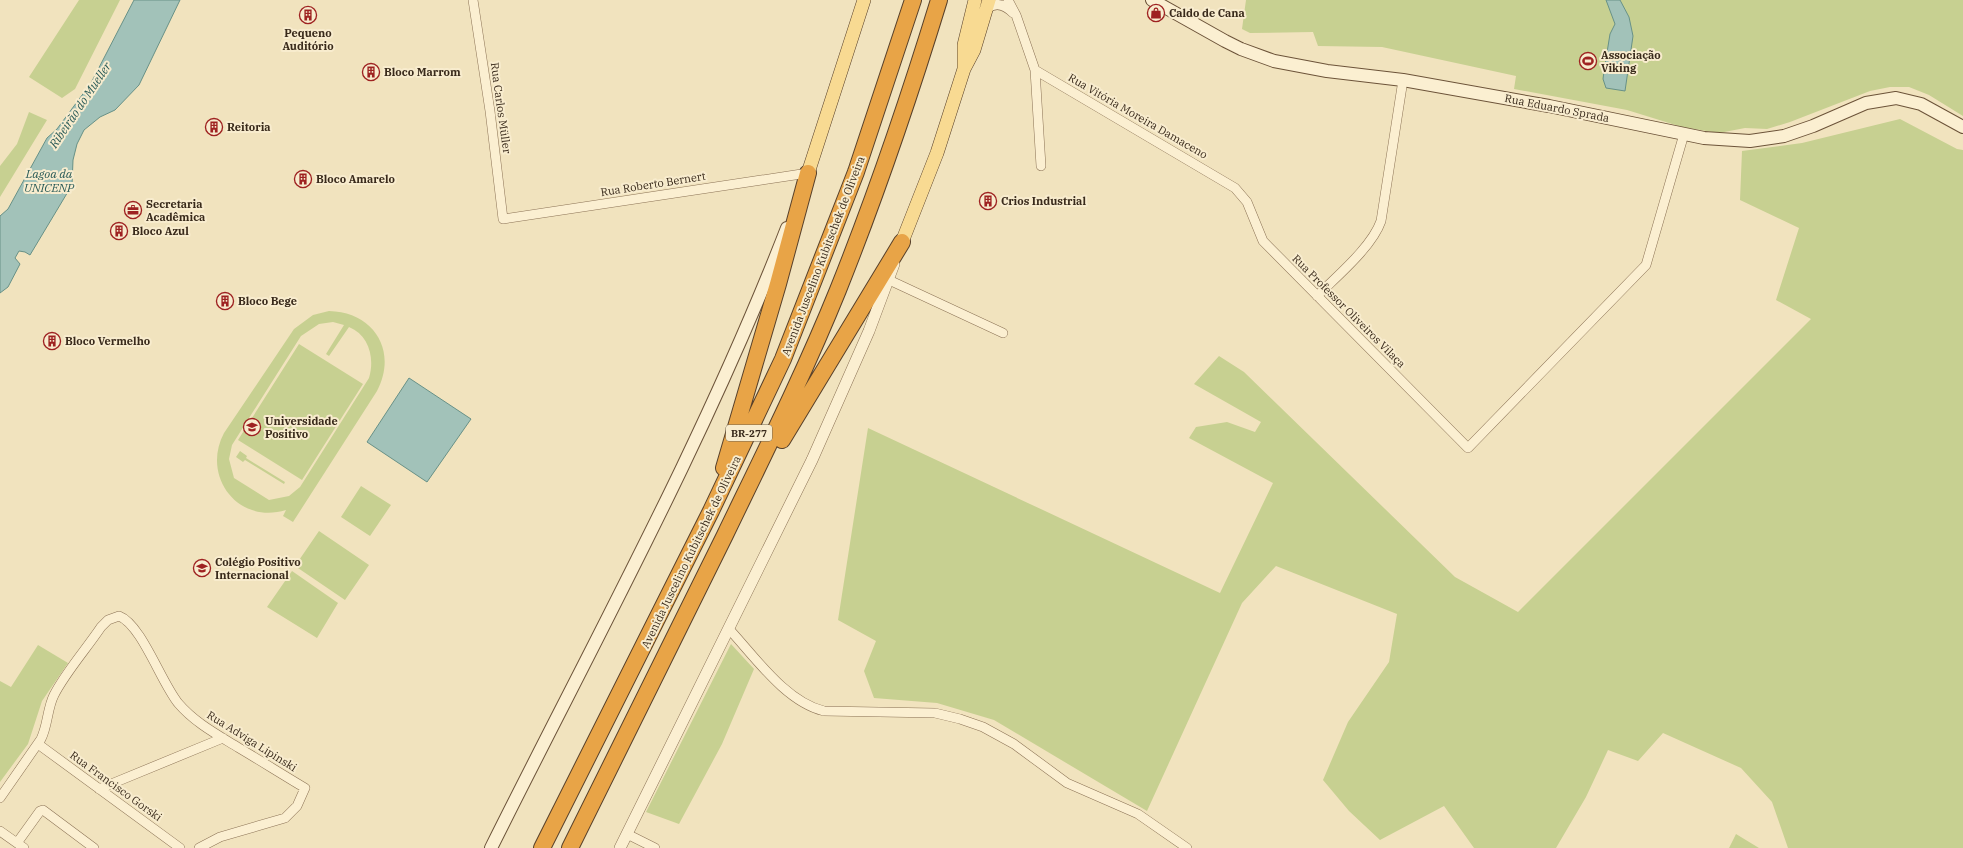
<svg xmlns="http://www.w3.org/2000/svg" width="1963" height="848" font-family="'IBM Plex Serif',serif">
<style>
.green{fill:#c7d091;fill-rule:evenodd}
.water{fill:#a2c2b9;stroke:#689187}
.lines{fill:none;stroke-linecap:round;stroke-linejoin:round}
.minor-casing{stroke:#8b7255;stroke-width:10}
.tertiary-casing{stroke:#8b7255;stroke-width:12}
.secondary-casing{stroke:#6c5339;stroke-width:14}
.primary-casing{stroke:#58402a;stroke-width:14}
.motorway-casing{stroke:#58402a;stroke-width:18}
.minor{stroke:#fbefd1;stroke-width:9}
.tertiary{stroke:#fbefd1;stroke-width:11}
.secondary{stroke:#fbefd1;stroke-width:12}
.primary{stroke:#f8da92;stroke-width:13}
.motorway{stroke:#e8a447;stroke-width:16}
.labels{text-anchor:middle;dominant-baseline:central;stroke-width:4;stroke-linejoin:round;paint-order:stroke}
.shield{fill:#f8ecce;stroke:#726451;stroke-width:1}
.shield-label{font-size:10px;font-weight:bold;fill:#392a1b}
.poi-label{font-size:11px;font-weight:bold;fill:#392a1b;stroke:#f8ecce;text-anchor:start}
.street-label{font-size:11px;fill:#392a1b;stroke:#f8ecce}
.water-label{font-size:12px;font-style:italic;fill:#295a57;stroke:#f8ecce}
</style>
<rect width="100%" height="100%" fill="#f1e3be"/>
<path class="green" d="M79,0H120L75,89L62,98L29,77Z
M1246,0H1963V116L1929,95L1909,87H1890L1870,91L1790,122L1767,129L1745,128L1719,133L1682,127L1627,110L1514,89L1516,76L1382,47L1318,46L1313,32L1250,33L1242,29Z
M29,112L47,120L0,197V166L17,144Z
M1900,119L1957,149L1963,150V848H1788L1772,802L1741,768L1663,733L1638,761L1608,750L1586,797L1556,848H1474L1444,806L1380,840L1349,811L1323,780L1348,722L1389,662L1397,614L1276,566L1242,603L1147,811L994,720L937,703L874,698L864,671L876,641L838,620L868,428L1220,593L1273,483L1189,438L1196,427L1227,422L1255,432L1261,422L1194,384L1219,356L1244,372L1455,577L1518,612L1811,319L1776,300L1799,228L1740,200L1742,151L1802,143Z
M329,311C374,312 398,351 377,391L293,522L283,516L286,510C238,525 201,476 224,433L294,329L313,315ZM333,322L344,325L326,354L329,356L349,327C369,335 375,358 369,378L300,487L289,496L269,500L234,478L229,459L232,445L301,336L319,324Z
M299,344L363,384L302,480L238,440Z
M240,451L247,456L246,458L285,482L284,484L245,460L243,462L236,457Z
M361,486L391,505L370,536L341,517Z
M319,531L369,565L345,600L295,566Z
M292,571L338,603L317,638L267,607Z
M731,644L754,669L722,744L679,824L646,812Z
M38,645L68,663L42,701L28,744L0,782V681L11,687Z
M1736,834L1759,848H1729Z"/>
<path class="water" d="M134,0H180L139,85L115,110L100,117L84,130L77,144L73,160L72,185L30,255L25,252L19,251L15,258L20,264L8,287L0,293V216L8,209L47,138L57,129L91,83Z
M1606,0H1620L1629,17L1633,36L1625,91L1606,88L1603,79L1604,71L1610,34L1615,24Z
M409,378L471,419L427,482L367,442Z"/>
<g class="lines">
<g class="minor-casing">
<path id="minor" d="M473,0L490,111L503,219L808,173
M1008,0L1016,15L1035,70L1041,166
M987,9C996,1 1005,5 1013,13
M1035,70L1235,188L1247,202L1263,241L1468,448L1646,265L1684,134
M889,280L1003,333
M1317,296C1337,276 1372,247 1381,221L1403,80
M729,629C755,657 786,702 824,711L935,713L960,719L983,727L1014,744L1067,783L1138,814L1187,848
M38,744L180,848
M99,789L223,738
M0,798L41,739C48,725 47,709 54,695C65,673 87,648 101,627L108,620L119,616C141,624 161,682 178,703C195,723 218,735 239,748C261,761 283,775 305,788L297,806L285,818L220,837L199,848
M0,831L24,848
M627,834L655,848
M17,843L40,811L43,810L94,848"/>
</g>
<g class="tertiary-casing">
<path id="tertiary" d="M620,848L812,460L869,331L894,264"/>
</g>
<g class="secondary-casing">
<path id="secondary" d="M1152,0L1225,41L1241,49L1274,61L1327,71L1403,80L1549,106L1704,138L1750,141L1784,136L1813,126L1866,103L1896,98L1921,104L1963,127
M491,848C593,643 704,442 787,228"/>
</g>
<g class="primary-casing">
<path id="primary" d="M964,68V45L975,0
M808,173L864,0
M902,242L937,153L964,69L974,50L989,0"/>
</g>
<g class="motorway-casing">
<path id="motorway" d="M782,440L902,242
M724,468L778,284L808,173
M542,848L711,511L783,359L856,172L913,0
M570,848C622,744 674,640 725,535C764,454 804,374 838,290C876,195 909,98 939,0"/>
</g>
<use href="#minor" class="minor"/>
<use href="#tertiary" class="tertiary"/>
<use href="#secondary" class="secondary"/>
<use href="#primary" class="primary"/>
<use href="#motorway" class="motorway"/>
</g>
<defs>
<g id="shop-ring" transform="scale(0.9)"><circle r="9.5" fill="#f8ecce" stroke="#9e2221" stroke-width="1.5"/><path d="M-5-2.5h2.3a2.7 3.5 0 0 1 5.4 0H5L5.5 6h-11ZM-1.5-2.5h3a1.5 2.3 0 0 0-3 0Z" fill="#9e2221"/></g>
<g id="building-ring" transform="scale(0.9)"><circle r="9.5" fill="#f8ecce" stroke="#9e2221" stroke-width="1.5"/><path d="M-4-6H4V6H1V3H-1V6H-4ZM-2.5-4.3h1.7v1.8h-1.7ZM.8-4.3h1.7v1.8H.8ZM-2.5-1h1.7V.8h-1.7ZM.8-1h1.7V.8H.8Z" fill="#9e2221"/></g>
<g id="stadium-ring" transform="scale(0.9)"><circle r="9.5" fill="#f8ecce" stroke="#9e2221" stroke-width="1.5"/><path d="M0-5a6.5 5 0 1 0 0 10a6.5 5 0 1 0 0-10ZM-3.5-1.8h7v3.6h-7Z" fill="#9e2221"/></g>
<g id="office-ring" transform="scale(0.9)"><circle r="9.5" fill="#f8ecce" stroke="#9e2221" stroke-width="1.5"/><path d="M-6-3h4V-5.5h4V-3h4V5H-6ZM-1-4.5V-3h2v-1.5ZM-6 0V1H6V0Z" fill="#9e2221"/></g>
<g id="university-ring" transform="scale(0.9)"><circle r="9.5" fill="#f8ecce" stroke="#9e2221" stroke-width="1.5"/><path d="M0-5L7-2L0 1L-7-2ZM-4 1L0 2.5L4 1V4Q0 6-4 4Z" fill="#9e2221"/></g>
<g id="school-ring" transform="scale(0.9)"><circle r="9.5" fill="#f8ecce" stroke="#9e2221" stroke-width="1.5"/><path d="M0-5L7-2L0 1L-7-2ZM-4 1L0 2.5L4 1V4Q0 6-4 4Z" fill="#9e2221"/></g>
</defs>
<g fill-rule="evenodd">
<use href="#shop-ring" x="1156" y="13"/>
<use href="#building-ring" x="308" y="15"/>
<use href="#stadium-ring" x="1588" y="61"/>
<use href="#building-ring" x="371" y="72"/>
<use href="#building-ring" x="214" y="127"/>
<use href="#building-ring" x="303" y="179"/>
<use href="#building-ring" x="988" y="201"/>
<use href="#office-ring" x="133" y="210"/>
<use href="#building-ring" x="119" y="231"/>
<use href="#building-ring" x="225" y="301"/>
<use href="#building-ring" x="52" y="341"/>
<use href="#university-ring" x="252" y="427"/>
<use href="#school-ring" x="202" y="568"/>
</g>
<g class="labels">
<rect class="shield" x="726" y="425" width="46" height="16" rx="3"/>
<g class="shield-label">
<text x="749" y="433">BR-277</text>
</g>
<g class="poi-label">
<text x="1169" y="13">Caldo de Cana</text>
<text x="308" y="33" text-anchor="middle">Pequeno<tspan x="308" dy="13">Auditório</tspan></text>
<text x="1601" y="55">Associação<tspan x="1601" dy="13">Viking</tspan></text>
<text x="384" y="72">Bloco Marrom</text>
<text x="227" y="127">Reitoria</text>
<text x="316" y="179">Bloco Amarelo</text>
<text x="1001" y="201">Crios Industrial</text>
<text x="146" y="204">Secretaria<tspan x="146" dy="13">Acadêmica</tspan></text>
<text x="132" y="231">Bloco Azul</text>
<text x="238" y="301">Bloco Bege</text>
<text x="65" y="341">Bloco Vermelho</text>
<text x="265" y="421">Universidade<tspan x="265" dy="13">Positivo</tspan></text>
<text x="215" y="562">Colégio Positivo<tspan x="215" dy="13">Internacional</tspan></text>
</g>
<g class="street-label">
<text transform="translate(501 108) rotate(82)">Rua Carlos Müller</text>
<text transform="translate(1557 108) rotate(11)">Rua Eduardo Sprada</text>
<text transform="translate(1138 116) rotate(30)">Rua Vitória Moreira Damaceno</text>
<text transform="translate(653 184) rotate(-9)">Rua Roberto Bernert</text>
<text transform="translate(823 256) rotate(-69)">Avenida Juscelino Kubitschek de Oliveira</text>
<text transform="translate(1349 311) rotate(45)">Rua Professor Oliveiros Vilaça</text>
<text transform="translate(691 552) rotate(-64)">Avenida Juscelino Kubitschek de Oliveira</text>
<text transform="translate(252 741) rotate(32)">Rua Adviga Lipinski</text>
<text transform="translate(116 786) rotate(36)">Rua Francisco Gorski</text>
</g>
<g class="water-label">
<text transform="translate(80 105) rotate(-56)">Ribeirão do Mueller</text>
<text x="49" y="173">Lagoa da<tspan x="49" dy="14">UNICENP</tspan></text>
</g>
</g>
</svg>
